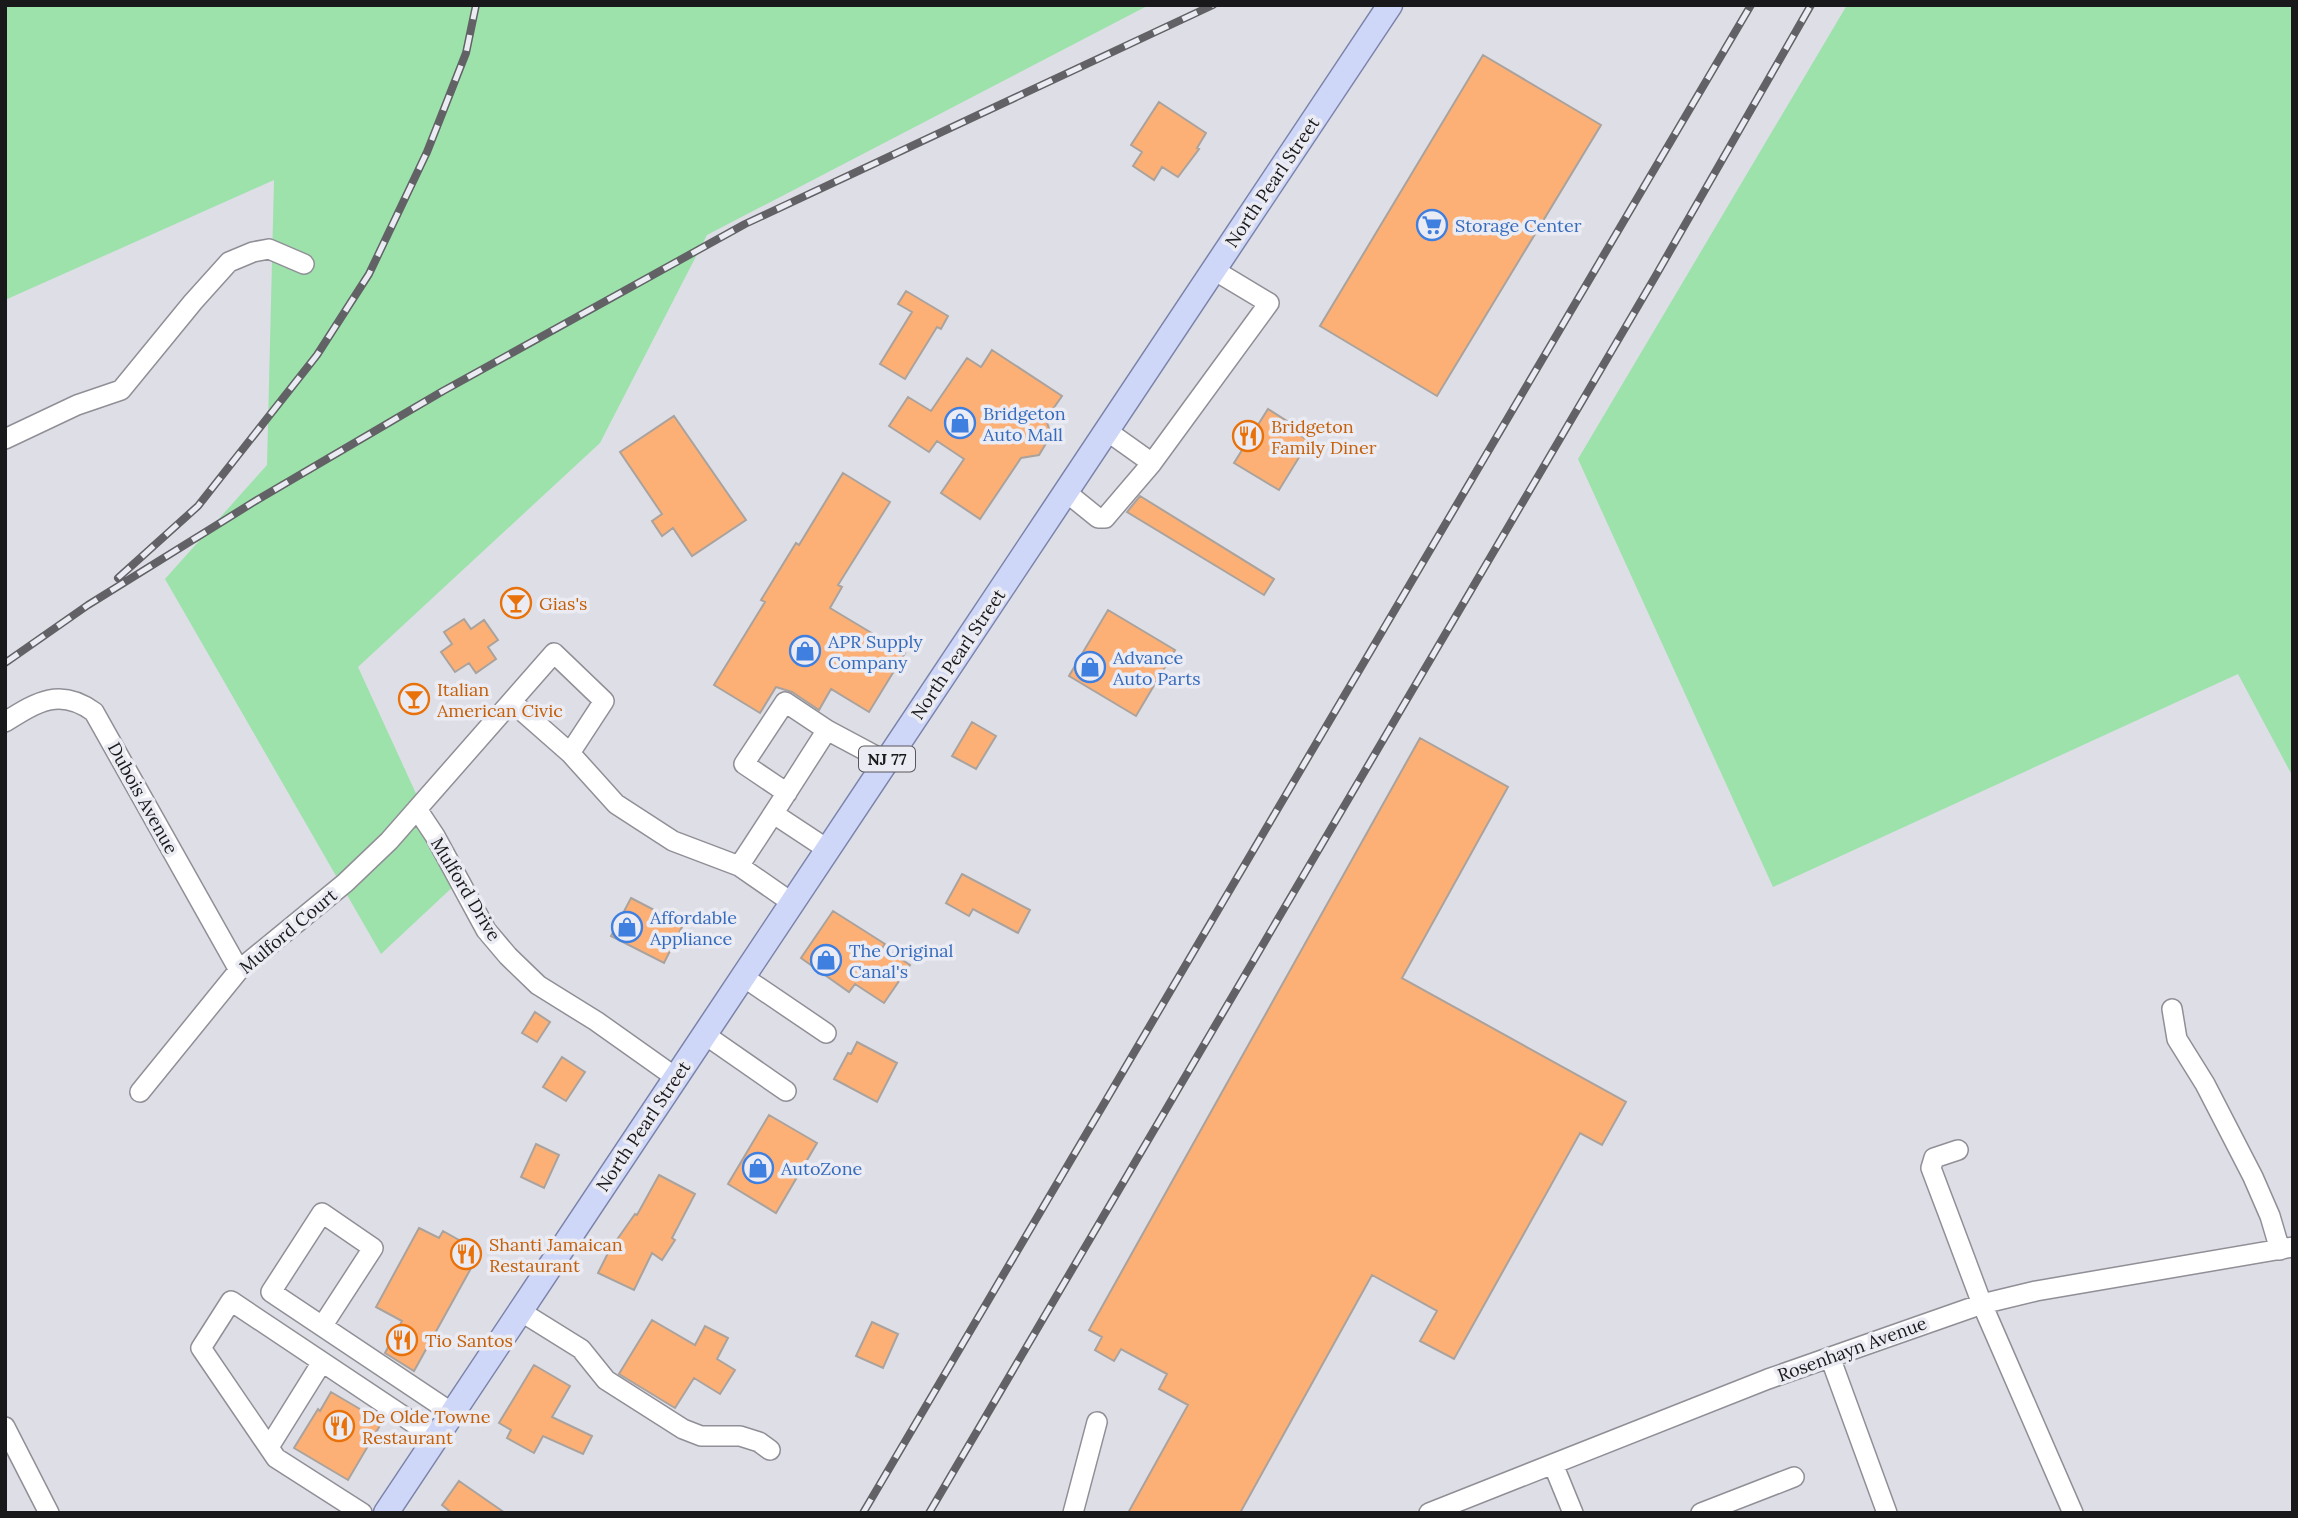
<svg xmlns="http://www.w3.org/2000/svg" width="2298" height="1518" font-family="Lora,serif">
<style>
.green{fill:#9de2ab}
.building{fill:#fdb076;stroke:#aaa29d;stroke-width:2}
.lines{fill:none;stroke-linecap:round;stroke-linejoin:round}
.minor-casing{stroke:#908f97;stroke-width:22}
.major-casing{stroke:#7a83a9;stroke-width:27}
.minor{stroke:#fff;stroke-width:19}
.major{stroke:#cfd7f9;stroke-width:24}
.rail-casing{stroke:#616166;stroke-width:8}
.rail{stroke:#ebebf3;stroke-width:5;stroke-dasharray:16;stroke-linecap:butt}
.labels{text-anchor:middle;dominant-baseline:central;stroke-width:7;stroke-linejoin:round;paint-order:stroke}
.shield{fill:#ebebf3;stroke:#58575c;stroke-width:2}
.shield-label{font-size:16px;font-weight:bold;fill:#19181b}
.street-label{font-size:18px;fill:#19181b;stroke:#ebebf3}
.shop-label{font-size:18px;fill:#366cbe;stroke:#ebebf3;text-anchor:start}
.food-label{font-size:18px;fill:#c56008;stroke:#ebebf3;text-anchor:start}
</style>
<rect width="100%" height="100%" fill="#dedee6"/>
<path class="green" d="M5,5H1149L707,235L600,443L358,667L457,883L381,954L165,579L267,465L274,180L5,300Z
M1847,5H2293V777L2238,674L1773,887L1578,459Z"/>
<path class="building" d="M1483,55L1601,125L1437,396L1320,326Z
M1159,102L1206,133L1197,148L1199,149L1178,177L1162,167L1154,180L1133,166L1142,152L1131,145Z
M906,291L948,316L941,329L937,327L905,379L880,364L912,312L898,304Z
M992,350L1062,396L1046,419L1051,435L1039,455L1021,458L980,519L941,493L964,459L937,441L929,452L889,426L908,397L931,411L967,358L981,367Z
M1268,409L1301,430L1298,434L1309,441L1279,490L1234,463Z
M674,416L746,520L692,556L673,528L662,536L652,521L662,514L620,452Z
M843,473L890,502L838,585L842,587L830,608L905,653L869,712L831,689L819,710L792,692L776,687L760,713L714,685L765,602L761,600L796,543L799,545Z
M1140,496L1274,579L1264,595L1127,512Z
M1108,610L1175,650L1136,716L1069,676Z
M464,619L471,629L484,620L498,640L488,647L496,659L476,673L469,663L455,672L441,652L452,644L444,632Z
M972,722L996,736L976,769L952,756Z
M1420,738L1508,787L1402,978L1626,1102L1602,1145L1580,1133L1454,1359L1420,1341L1437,1311L1372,1275L1240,1513H1128L1188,1405L1159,1389L1167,1374L1121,1349L1114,1361L1095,1350L1102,1337L1089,1330Z
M962,874L1030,910L1018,933L973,909L969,916L946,903Z
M631,898L683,925L664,963L611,936Z
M833,911L885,944L883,947L910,965L884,1003L855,984L849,992L801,958Z
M535,1012L550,1022L537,1042L522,1033Z
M857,1042L897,1063L877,1102L834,1079L848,1053L851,1054Z
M562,1057L585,1072L566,1101L543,1087Z
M769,1115L817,1143L776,1213L728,1184Z
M536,1144L559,1155L544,1188L521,1177Z
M659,1175L695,1194L672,1238L675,1240L662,1260L652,1253L634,1290L598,1273L609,1251L635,1214L637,1215Z
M419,1228L439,1238L443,1231L480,1252L414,1371L385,1353L402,1321L376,1307Z
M652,1320L695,1345L705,1326L728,1338L717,1359L735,1370L720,1394L694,1378L675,1408L619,1374Z
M872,1322L898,1334L883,1368L856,1356Z
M534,1365L570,1386L552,1417L592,1436L583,1454L543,1436L534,1453L507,1438L511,1430L499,1423Z
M331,1392L382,1422L348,1480L294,1448L318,1409L320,1411Z
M459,1481L505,1513H452L442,1505Z"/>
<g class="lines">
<g class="minor-casing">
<path id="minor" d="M1107,431L1152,463L1269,303L1214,270
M5,439L77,405L121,390L193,302L229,262L253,252L269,249L304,264
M1066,492L1098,518H1105L1152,463
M512,702L570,753
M5,722C37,702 60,687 94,712L239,970
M827,730L885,761
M787,793L744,764L785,702L827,730C798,775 769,821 739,866L791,902
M417,809L435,836L486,930L508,956L538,985L596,1021L675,1077
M774,814L827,849
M742,976L826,1033
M2172,1009L2177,1039L2205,1084L2253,1177L2270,1216L2280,1250
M704,1034L786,1091
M140,1092L239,970L345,883L389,841L554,653L604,701L570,753L616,804L673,841L739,866
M1958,1150L1934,1158L1931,1168L1982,1304L2073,1513
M520,1311L581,1349L606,1380L683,1429L701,1436H740L759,1442L770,1450
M323,1325L373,1248L322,1213L271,1292L452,1413
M1830,1357L1887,1513
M5,1427L49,1513
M269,1447L322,1362
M1553,1464L1573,1513
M362,1513L276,1458L201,1348L231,1301L436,1438
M1073,1513L1097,1422
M1429,1513L1768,1379L1982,1304L2036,1291L2293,1247
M1701,1513L1794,1477"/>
</g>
<g class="major-casing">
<path id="major" d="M386,1513L1390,5"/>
</g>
<use href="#minor" class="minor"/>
<use href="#major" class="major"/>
<g class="rail-casing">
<path id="rail" d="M118,578L198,506L317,355L369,274L427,152L466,53L476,5
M5,663L88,605L257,500L443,391L745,224L1213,5
M863,1513L1751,5
M929,1513L1655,277L1811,5"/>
</g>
<use href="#rail" class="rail"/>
</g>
<defs>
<g id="supermarket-ring" transform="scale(1.575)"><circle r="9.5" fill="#ebebf3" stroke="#3f7fe0" stroke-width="1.5"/><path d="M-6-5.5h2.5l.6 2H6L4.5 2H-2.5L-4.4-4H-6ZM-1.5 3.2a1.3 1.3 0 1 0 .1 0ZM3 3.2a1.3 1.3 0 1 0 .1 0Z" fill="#3f7fe0"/></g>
<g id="shop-ring" transform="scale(1.575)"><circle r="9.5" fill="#ebebf3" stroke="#3f7fe0" stroke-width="1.5"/><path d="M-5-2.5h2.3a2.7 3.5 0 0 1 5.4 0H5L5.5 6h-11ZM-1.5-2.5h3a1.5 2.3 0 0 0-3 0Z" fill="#3f7fe0"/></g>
<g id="restaurant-ring" transform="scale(1.575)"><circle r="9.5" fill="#ebebf3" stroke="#e8710a" stroke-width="1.5"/><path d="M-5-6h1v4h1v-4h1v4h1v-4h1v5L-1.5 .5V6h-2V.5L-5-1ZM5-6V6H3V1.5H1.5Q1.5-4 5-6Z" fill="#e8710a"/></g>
<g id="bar-ring" transform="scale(1.575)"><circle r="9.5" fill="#ebebf3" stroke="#e8710a" stroke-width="1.5"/><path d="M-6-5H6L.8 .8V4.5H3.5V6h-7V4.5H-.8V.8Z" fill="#e8710a"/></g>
</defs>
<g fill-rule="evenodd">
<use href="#supermarket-ring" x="1432" y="225"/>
<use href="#shop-ring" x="960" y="423"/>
<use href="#restaurant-ring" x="1248" y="436"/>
<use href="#bar-ring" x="516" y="603"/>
<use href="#shop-ring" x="805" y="651"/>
<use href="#shop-ring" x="1090" y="667"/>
<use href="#bar-ring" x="414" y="699"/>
<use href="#shop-ring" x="627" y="927"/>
<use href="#shop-ring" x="826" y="960"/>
<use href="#shop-ring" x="758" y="1168"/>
<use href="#restaurant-ring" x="466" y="1254"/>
<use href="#restaurant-ring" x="402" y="1340"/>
<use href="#restaurant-ring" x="339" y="1426"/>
</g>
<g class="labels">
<rect class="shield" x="859" y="746.5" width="56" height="25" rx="5"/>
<g class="shield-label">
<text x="887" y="759">NJ 77</text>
</g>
<g class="street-label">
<text transform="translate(1272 182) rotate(-56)">North Pearl Street</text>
<text transform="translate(958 654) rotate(-56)">North Pearl Street</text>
<text transform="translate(143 798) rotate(61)">Dubois Avenue</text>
<text transform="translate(466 889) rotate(59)">Mulford Drive</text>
<text transform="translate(288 931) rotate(-40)">Mulford Court</text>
<text transform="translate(643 1126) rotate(-56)">North Pearl Street</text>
<text transform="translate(1852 1349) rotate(-20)">Rosenhayn Avenue</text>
</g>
<g class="shop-label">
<text x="1455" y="225">Storage Center</text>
<text x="983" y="413">Bridgeton<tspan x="983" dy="21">Auto Mall</tspan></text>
<text x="828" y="641">APR Supply<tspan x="828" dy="21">Company</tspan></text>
<text x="1113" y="657">Advance<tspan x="1113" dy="21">Auto Parts</tspan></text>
<text x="650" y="917">Affordable<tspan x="650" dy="21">Appliance</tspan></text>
<text x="849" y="950">The Original<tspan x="849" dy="21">Canal's</tspan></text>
<text x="781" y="1168">AutoZone</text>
</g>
<g class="food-label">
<text x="1271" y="426">Bridgeton<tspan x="1271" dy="21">Family Diner</tspan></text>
<text x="539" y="603">Gias's</text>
<text x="437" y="689">Italian<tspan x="437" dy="21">American Civic</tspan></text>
<text x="489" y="1244">Shanti Jamaican<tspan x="489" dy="21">Restaurant</tspan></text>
<text x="425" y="1340">Tio Santos</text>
<text x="362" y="1416">De Olde Towne<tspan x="362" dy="21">Restaurant</tspan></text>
</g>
</g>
<rect width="2298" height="1518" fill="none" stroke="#19181b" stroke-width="14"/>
</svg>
